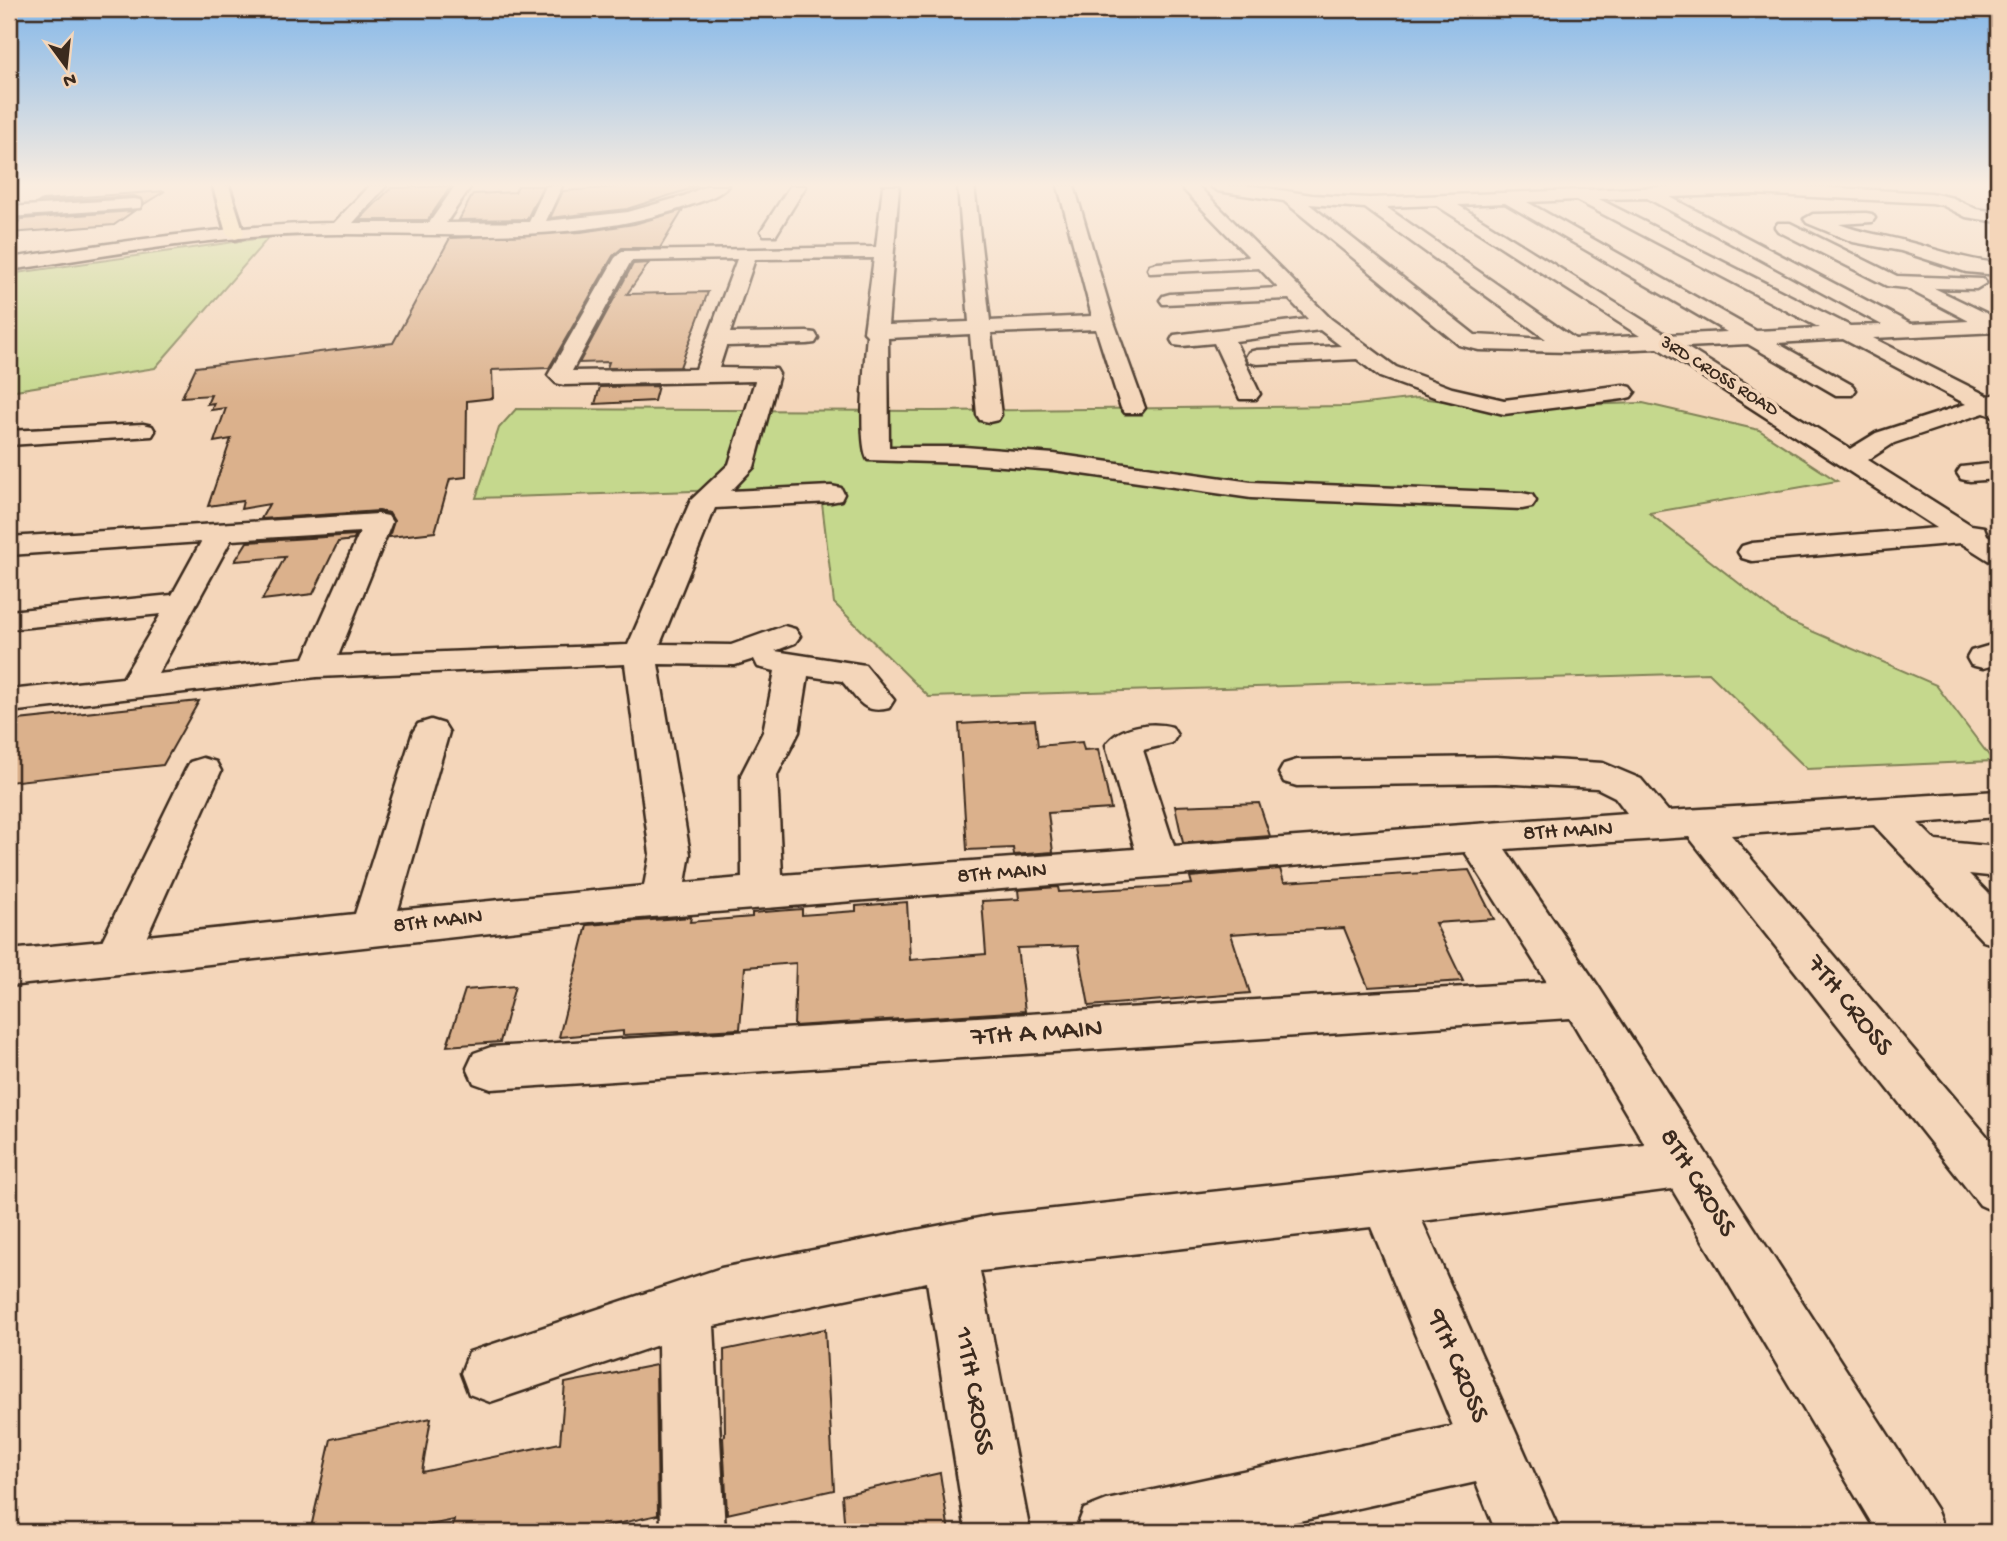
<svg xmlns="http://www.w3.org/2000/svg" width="2007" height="1541" font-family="'Gochi Hand',sans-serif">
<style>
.green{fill:#c5d88d;stroke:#808156;stroke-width:2}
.building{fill:#dbb18c;stroke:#3b2a1e;stroke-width:2}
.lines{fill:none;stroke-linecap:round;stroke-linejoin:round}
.minor-casing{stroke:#3b2a1e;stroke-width:5}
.major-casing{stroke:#3b2a1e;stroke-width:6}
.minor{fill:#f4d6ba;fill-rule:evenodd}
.major{fill:#f9deab;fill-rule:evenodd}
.labels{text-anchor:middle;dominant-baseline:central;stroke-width:7;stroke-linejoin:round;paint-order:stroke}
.far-street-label{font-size:19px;fill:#3b2a1e;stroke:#f4d6ba}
.street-label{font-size:23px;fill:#3b2a1e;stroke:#f4d6ba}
.near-street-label{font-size:28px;fill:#3b2a1e;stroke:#f4d6ba}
</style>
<rect width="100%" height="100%" fill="#f4d6ba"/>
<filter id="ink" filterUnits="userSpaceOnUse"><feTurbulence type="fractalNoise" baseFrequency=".0143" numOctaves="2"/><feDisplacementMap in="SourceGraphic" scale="14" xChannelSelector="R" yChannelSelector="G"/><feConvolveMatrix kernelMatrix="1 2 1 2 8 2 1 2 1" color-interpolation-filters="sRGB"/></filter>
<g filter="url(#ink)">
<path class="green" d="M269,237L155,368L9,391V274Z
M1417,398L1504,407L1643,403L1759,430L1837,481L1649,513L1786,620L1936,685L1993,761L1807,769L1709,673L929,697L834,603L820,487L476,498L499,428L516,409L933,411L1348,406Z"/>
<path class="building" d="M451,186L428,220H359L391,188Z
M518,186H543L527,219L459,220L473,194L515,192Z
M636,186H699L627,209L550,218L563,191Z
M165,191L144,204L142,199L134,196L39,202L42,200Z
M683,210L660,248H622L613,256L549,368L492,370L493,398L467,401L466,477L450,479L435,532L389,537L394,521L389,513L379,511L261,519L269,504L241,509L243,501L208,506L231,439L214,442L226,408L211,410L214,403L207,404L211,395L182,397L196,367L393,343L450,238L581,232L634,224Z
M134,211L114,225L9,233L21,219Z
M649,263L627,294L708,292L680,367L607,368L609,362L579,363L633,264Z
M658,386L654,401L595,404L600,387Z
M356,535L353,540L338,542L313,594L262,600L285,557L235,561L247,542Z
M199,701L163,765L9,782V721Z
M1035,720L1038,746L1082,742L1084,750L1098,749L1111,809L1048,813L1053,852L1014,855L1013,848L967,850L959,724Z
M1259,803L1270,836L1183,843L1175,806Z
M1280,869L1284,882L1469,870L1494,919L1435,923L1463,981L1368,987L1344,928L1273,931L1231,934L1250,993L1089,1006L1078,946L1017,948L1025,1011L794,1026L796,963L745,967L740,1029L623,1035V1031L559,1037L587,925L691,917L690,922L752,917V913L802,909V915L856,911V906L907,902L910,960L986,954L982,901L1019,899L1018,890L1058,887L1059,892L1172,886L1192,884L1190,877Z
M515,986L500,1042L447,1046L465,990Z
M825,1329L834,1490L727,1514L723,1437L725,1436L724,1350Z
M656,1365L658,1515L581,1532H452L454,1520L396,1532H310L331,1439L431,1418L422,1472L560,1443L565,1383Z
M940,1473L949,1532H845L842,1495Z"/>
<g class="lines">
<g class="minor-casing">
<path id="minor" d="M369,186H386L353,223H429L455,186H471L446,223L529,222L546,186H562L546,221L628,212L684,196L706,186H728C718,197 699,202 685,207C551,253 392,226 251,237C170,243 90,259 9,270V258C117,243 224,225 334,223Z
M790,186H806L776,235H764L761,231Z
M883,186H899L888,325L969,322L958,186H974L990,321L1092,316L1058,186H1074L1114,322L1145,408L1141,413H1125L1121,408L1096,329L991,333L1001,415L998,420L989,422L980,420L977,415L970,334L888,338L889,447H964L1054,454L1251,482L1522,493L1532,495L1536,501L1532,507L1522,509L1251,498L1054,470L964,463L868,460C857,444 865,358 867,335L864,332L874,258L755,259L730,333L807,332L815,333L818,338L815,343L807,344L726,346L719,368L776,369L779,374L754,467L731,491L831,486L841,488L844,494L841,500L831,502L715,508L660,644L731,645L784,626L795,629L800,636L795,643L775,651L865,665L894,700L889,708C863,715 858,699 842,681L808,676L799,732L777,775L782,875L1135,849L1106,745C1118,726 1151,721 1172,727L1177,735L1172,743L1143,750L1174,846L1627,813L1615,797L1597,788L1496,783L1297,786L1284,782L1279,773L1284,764L1297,760L1496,757L1603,763L1641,779L1668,811L1998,791V817L1918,823L1936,841L1998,847V877L1969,874L1998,903V946L1983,941L1874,825L1731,835L1998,1149V1213L1980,1205L1689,837L1505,849L1598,986L1936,1509L1945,1532H1877L1672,1189L1422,1221L1560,1532H1496L1476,1482L1250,1532H1075L1084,1509L1107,1500L1453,1426L1371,1227L980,1271L1030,1532H966L927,1282L714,1326L725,1532H661L658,1345L490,1402L469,1394L461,1373L469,1352L721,1268L989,1216L1645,1145L1570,1018L491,1089L474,1083L467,1068L474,1053L491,1047L1547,982L1465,852L590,922L9,986V950L102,941L185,771L190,762L203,758L216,762L221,771L147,936L355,914L413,732L418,724L431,720L444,724L449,732L398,910L644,886L650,854L625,664L317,677L9,712V690L123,678L161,614L9,629V611L172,595L201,542L9,555V537L378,514L388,516L392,522L338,656L628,645L691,500L729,464L755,381L564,385L556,383L548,375L615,258L622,251L876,247ZM737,259L696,369L572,371L631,261ZM360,532L304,658L158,674L231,540ZM754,659L758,667L775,671L763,732L741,775L742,878L685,883L690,854L658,664L735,665Z
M1180,186H1198L1331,319L1396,367L1452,388L1504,400L1623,385L1631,387L1635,392L1631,397L1623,399L1504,414L1437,398L1380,377L1357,359L1257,364L1249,362L1246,357L1249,352L1257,350L1341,346L1320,330L1235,341L1260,394L1256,399H1240L1214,343L1182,346L1174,345L1171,340L1174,335L1308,319L1289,299L1163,304L1160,300L1163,296L1170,294L1278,288L1259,268L1150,273L1148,269L1150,265L1157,263L1249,257Z
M1210,186H1254L1312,195L1369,198L1690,186H1799L1931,193L1953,198L1976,209L1998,212V222L1966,217L1942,205L1931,203L1753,194L1670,197L1911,324L1969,321L1906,288L1887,286L1778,231L1775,227L1778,223H1790L1897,276L1983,279L1986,283L1976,289L1934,288L1998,319V332L1873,338L1988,396L1998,394V418L1984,413L1894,443L1868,460L1971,525L1984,527L1987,535L1998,542V563L1988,560L1961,543L1752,561L1742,558L1738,552L1742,546L1752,543L1937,528L1658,348L1570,352L1479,350L1459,345L1284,201L1218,191ZM1647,198L1882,325L1850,326L1599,199ZM1576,200L1820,328L1756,331L1527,202ZM1505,203L1727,332L1667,335L1458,205ZM1309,204L1365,208L1546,339L1475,335ZM1436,205L1640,336L1575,339L1386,207ZM1843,339L1966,404L1876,433L1850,449L1686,347L1748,344L1836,395H1852L1856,390L1852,385L1777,343Z
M134,199L140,200L142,204L140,208L9,217V207Z
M1866,213L1872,214L1875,218L1872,222L1839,224C1862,233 1884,235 1908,242C1939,250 1966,260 1998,263V275L1966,272L1901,251L1853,242L1807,223L1804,219L1813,214Z
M143,424L152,426L155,431L152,436L9,445V431Z
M1998,463V479L1970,481L1961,479L1957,473L1961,467Z
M1998,643V664L1983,668L1971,665L1967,658L1971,651Z"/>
</g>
<g class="major-casing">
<path id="major" d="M213,186H229L244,233L242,237L235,239L226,233Z"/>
</g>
<use href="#minor" class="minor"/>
<use href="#major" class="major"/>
</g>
</g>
<linearGradient id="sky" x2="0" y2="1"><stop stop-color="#85b8e9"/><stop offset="0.46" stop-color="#faede0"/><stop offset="1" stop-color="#faede0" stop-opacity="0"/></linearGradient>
<rect width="2007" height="402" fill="url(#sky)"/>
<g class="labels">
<g class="far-street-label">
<text transform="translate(1719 377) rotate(32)">3RD CROSS ROAD</text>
</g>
<g class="street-label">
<text transform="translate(1568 832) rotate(-3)">8TH MAIN</text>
<text transform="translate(1002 874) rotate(-4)">8TH MAIN</text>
<text transform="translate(438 922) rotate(-6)">8TH MAIN</text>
</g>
<g class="near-street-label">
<text transform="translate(1849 1006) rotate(51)">7TH CROSS</text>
<text transform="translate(1037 1034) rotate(-4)">7TH A MAIN</text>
<text transform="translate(1697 1183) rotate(58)">8TH CROSS</text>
<text transform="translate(1457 1366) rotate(67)">9TH CROSS</text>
<text transform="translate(973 1391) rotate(80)">11TH CROSS</text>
</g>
</g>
<rect width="2007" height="1541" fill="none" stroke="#f4d6ba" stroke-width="35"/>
<rect x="18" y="18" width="1972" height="1506" fill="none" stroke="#3b2a1e" stroke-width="2.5" filter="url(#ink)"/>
<g transform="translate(66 66) rotate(165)" stroke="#f4d6ba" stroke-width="5" paint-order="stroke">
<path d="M0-5L12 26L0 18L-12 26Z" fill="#3b2a1e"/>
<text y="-10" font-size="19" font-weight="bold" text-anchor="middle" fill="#3b2a1e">N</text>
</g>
</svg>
